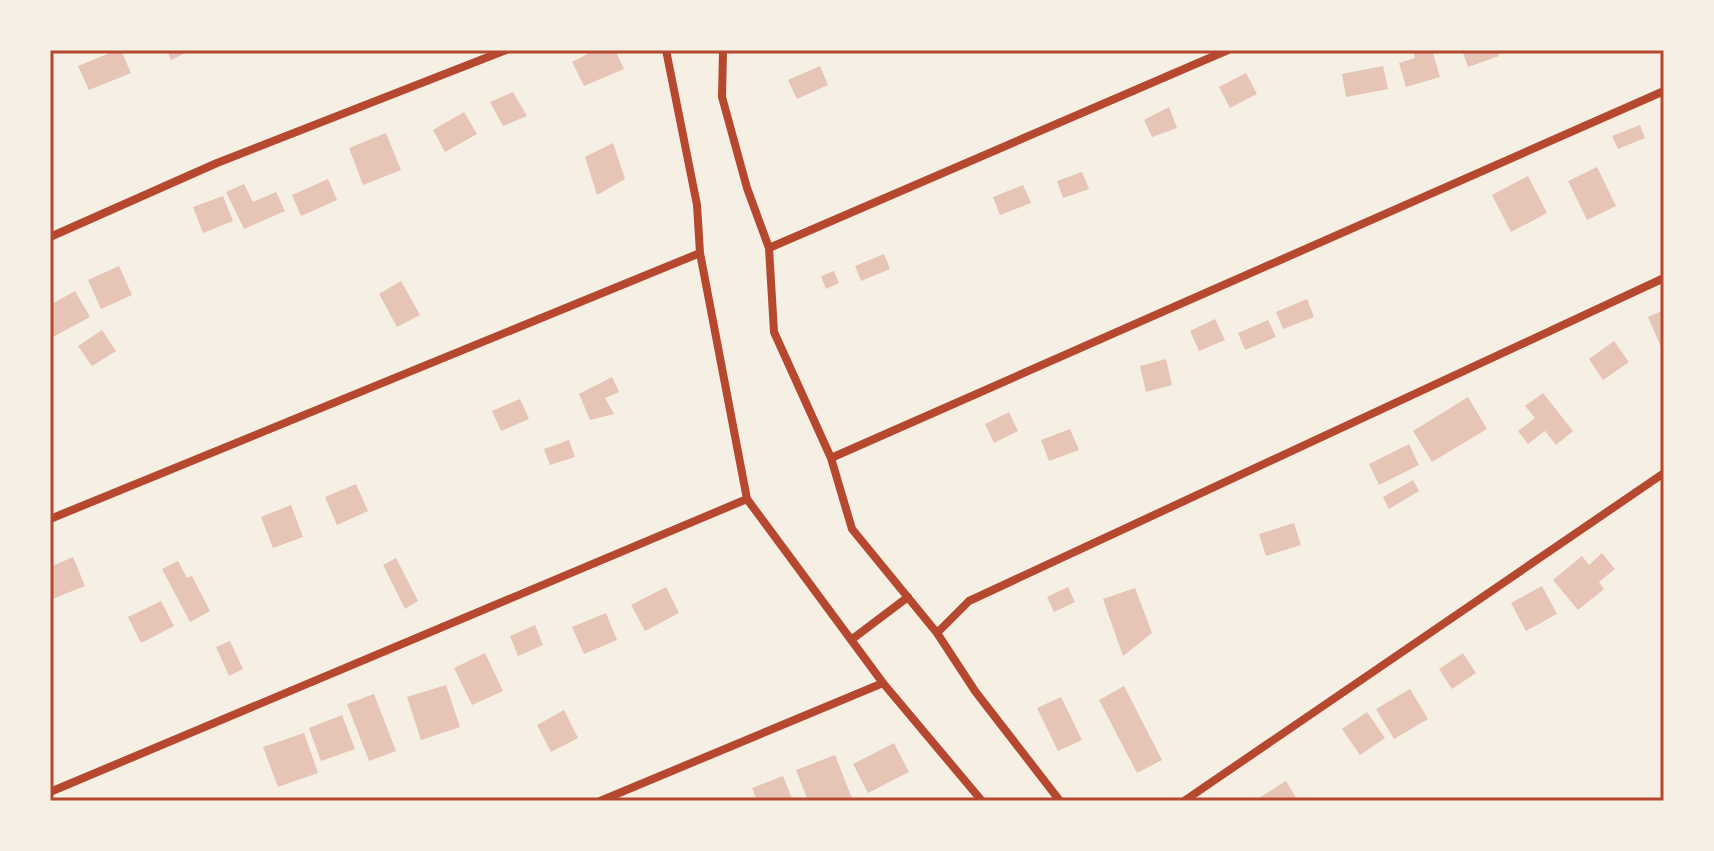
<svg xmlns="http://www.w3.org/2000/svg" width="1714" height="851" font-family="'Nunito Sans',sans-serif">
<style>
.building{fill:#e6c5b7}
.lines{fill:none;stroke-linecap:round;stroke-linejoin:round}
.minor{stroke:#b5482f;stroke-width:8}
.neatline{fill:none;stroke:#b5482f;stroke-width:3}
</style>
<rect width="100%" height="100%" fill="#f6efe4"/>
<path class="building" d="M117,50H121L131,73L89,90L78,66Z
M167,50H192L171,60Z
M595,50H615L624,69L584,86L572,62Z
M1413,50H1432L1440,77L1406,87L1399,63L1415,58Z
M1462,50H1497L1499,56L1468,67Z
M820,66L828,85L797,99L788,80Z
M1383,66L1388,89L1346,97L1342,74Z
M1246,73L1257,94L1230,108L1219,87Z
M513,92L527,116L503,126L490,102Z
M1169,107L1177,128L1152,137L1144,120Z
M464,112L477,134L445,152L433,130Z
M1640,125L1645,138L1618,149L1612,136Z
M386,133L401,170L363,185L349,148Z
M613,143L625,179L597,195L585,157Z
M1597,167L1616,206L1587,220L1568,181Z
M1082,172L1089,189L1063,198L1057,181Z
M1528,176L1547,213L1511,232L1492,195Z
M328,179L337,200L301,216L292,195Z
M244,184L253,202L276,192L285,211L244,229L226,192Z
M1023,185L1031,203L1000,215L993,197Z
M223,196L233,221L203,233L193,207Z
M884,254L890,269L861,281L855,266Z
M119,266L132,295L101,309L88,280Z
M834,271L839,283L826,289L821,276Z
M401,281L420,315L397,327L379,294Z
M75,291L90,317L51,338L50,305Z
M1307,299L1314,317L1283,329L1276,312Z
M1664,310V345L1661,347L1648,317Z
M1215,319L1225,340L1199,351L1190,331Z
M1268,320L1276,337L1245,350L1238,333Z
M102,330L116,351L92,366L78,346Z
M1614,341L1629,362L1603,380L1589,359Z
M1166,359L1172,385L1146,392L1140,366Z
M612,377L619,392L605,398L614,414L590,420L579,394Z
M1543,393L1573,431L1556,445L1545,431L1528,444L1518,431L1535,418L1525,406Z
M1468,397L1487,429L1432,462L1413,431Z
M520,399L529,419L501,431L492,411Z
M1009,412L1018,431L994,443L985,424Z
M1070,429L1079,450L1049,461L1041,440Z
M569,440L575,457L550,465L544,449Z
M1409,444L1419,465L1379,485L1369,464Z
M1413,480L1419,491L1389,509L1383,497Z
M356,484L368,511L337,525L325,497Z
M291,505L303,537L273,548L261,517Z
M1294,523L1301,545L1266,556L1259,534Z
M1602,553L1615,569L1599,582L1604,589L1578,610L1553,580L1582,556L1589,565Z
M73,557L85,586L50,600V567Z
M396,558L418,601L405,609L383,565Z
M178,561L187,578L192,576L210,611L190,622L162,569Z
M1542,586L1557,614L1526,631L1511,603Z
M666,587L679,613L645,631L631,605Z
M1068,587L1075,602L1054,612L1047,597Z
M1135,588L1152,633L1123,656L1103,599Z
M161,601L174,626L141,643L128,617Z
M606,613L617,640L584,654L572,627Z
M535,625L543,645L518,656L510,636Z
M230,641L243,669L229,676L216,647Z
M485,653L503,691L472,705L454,668Z
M1463,653L1476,673L1452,689L1439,669Z
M446,685L460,727L421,740L407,697Z
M1124,686L1162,760L1137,773L1099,700Z
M1410,689L1428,719L1394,739L1376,709Z
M374,694L396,751L369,761L347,704Z
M1061,697L1082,740L1058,751L1037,708Z
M564,710L578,738L551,752L537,725Z
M1367,712L1385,738L1360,755L1342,729Z
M342,715L355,749L321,761L309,728Z
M304,733L318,773L278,787L263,747Z
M894,743L909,772L868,793L853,764Z
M835,755L853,801H808L796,770Z
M783,776L793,801H757L752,788Z
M1286,781L1298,801H1254Z"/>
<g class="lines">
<path class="minor" d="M666,50L697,205L700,253L747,499L883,683L982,801
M723,50L722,97L747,188L769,248L774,332L831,458L852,529L937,633L975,691L1060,801
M50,237L217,163L506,50
M769,248L1228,50
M831,458L1664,91
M50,519L700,253
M937,633L969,601L1664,278
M851,640L908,597
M50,792L747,499
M600,801L883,683
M1184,801L1664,473"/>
</g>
<rect width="1714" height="851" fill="none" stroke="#f6efe4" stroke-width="104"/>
<rect x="52" y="52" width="1610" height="747" class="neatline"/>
</svg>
